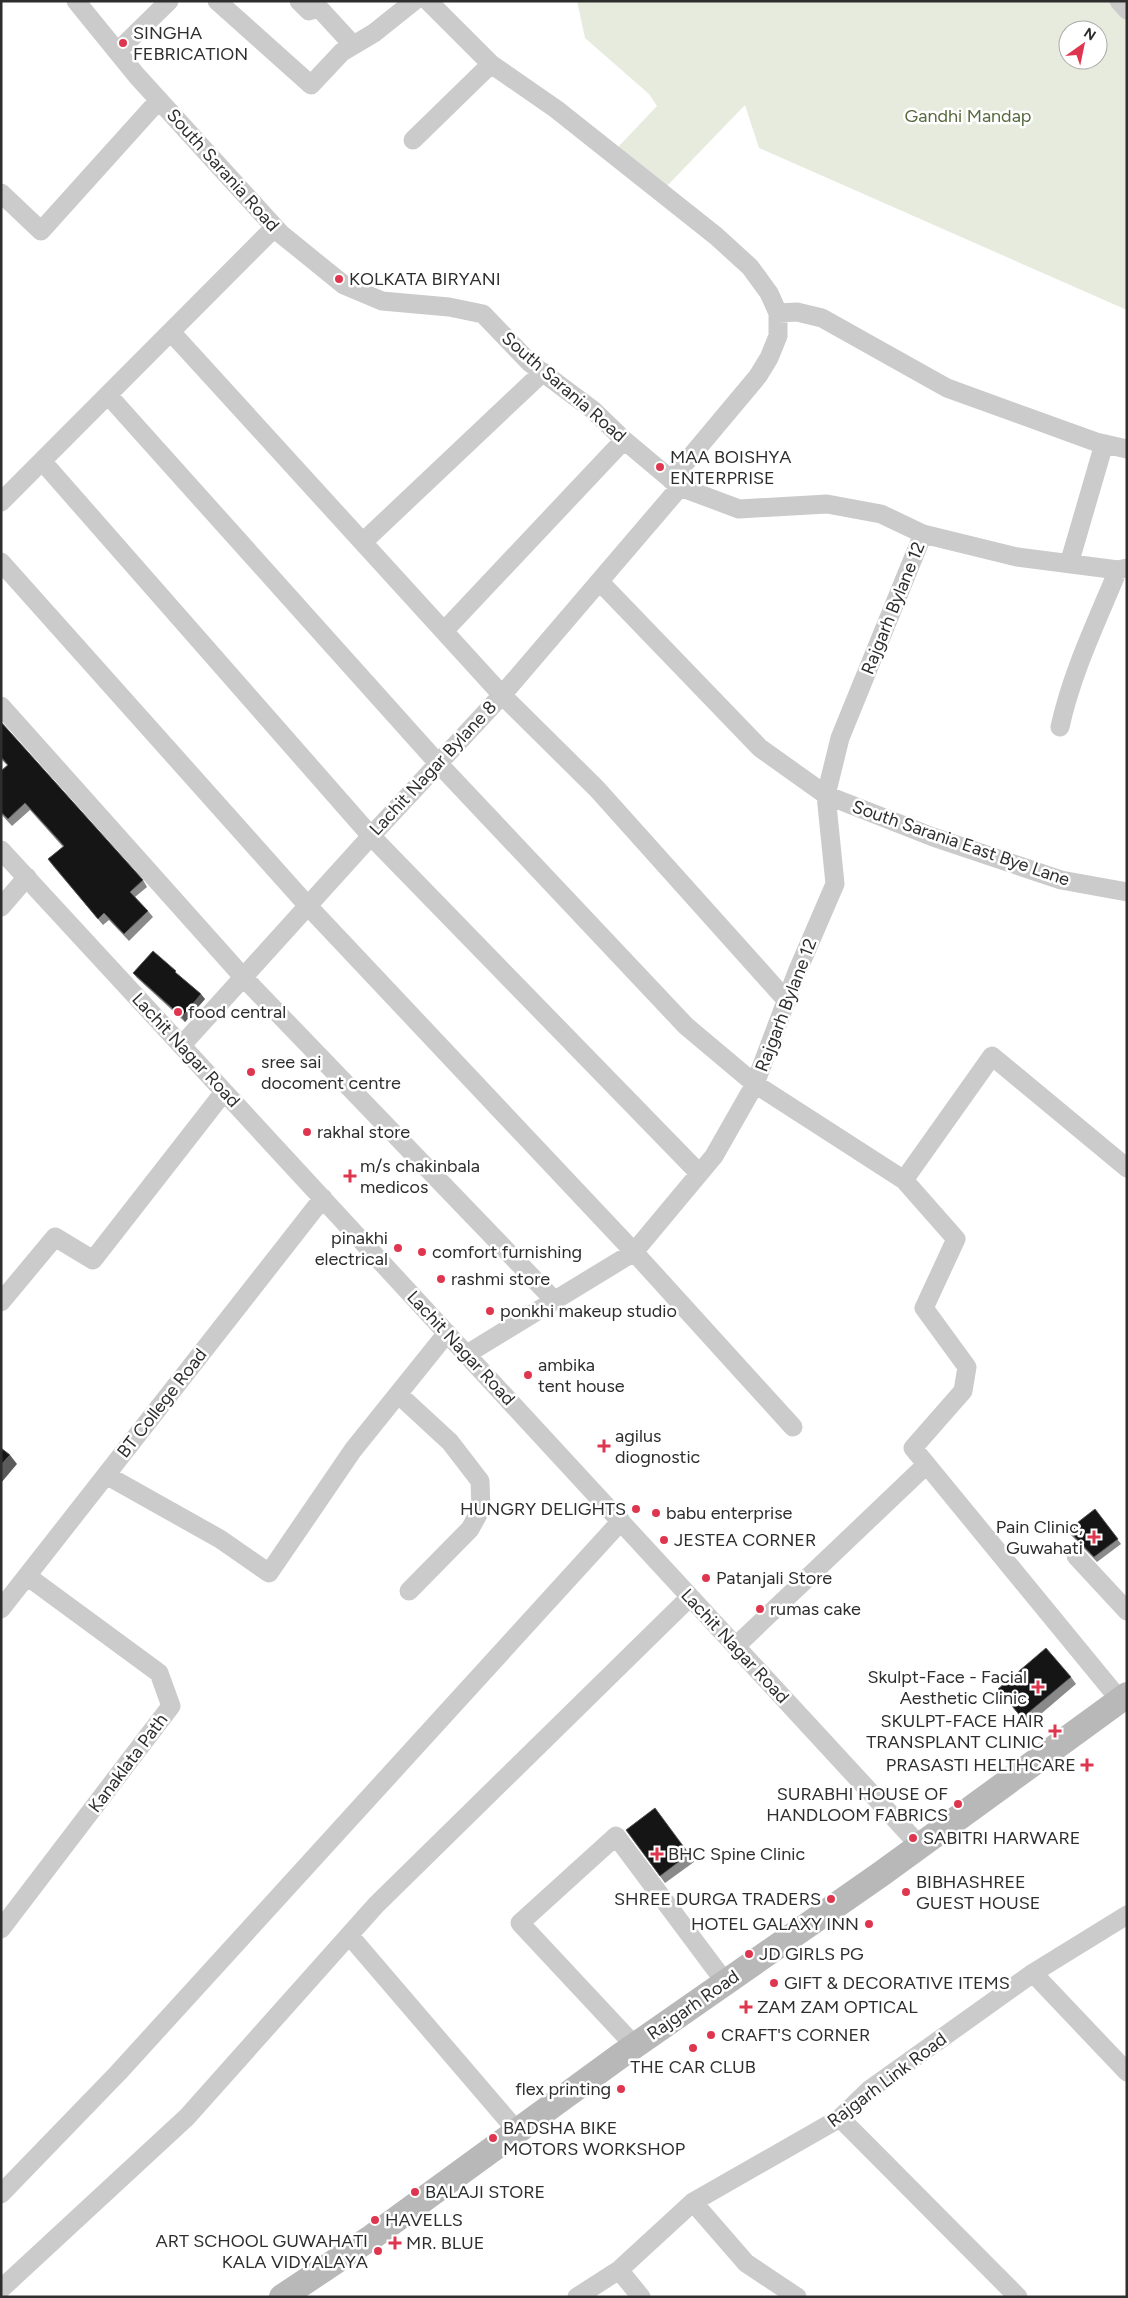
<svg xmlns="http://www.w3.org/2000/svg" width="1128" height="2298" font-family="Figtree,sans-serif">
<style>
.green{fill:#e6ebdd;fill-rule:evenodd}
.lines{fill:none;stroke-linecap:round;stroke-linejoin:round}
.street{stroke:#cbcbcb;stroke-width:19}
.secondary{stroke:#b8b8b8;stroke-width:26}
.wall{fill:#8a8a8a}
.shaded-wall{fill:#5b5b5b}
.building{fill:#151515;stroke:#5b5b5b}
.poi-dot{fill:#df364f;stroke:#fff;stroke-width:2}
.labels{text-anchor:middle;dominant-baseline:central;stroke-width:5;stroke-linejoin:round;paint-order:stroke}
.poi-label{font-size:18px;fill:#2e2e2e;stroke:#fff;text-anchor:start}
.park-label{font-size:18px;fill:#55693d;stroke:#fff}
.street-label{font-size:18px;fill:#2e2e2e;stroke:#fff}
</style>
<rect width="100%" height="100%" fill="#fff"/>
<path class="green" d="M577,1H1127V310L759,148L745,105L665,188L620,151L619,146L657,106L649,94L585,38ZM1068,30H1098V60H1068Z"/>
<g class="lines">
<path class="street" d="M76,1L137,76L281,234L344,285L382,301L449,307L483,314L530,363L593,410L624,440L680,487L739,509L827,504L881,514L923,534L1017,557L1118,570L1127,568
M217,1L311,85L342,52L374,33L414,1
M299,1L309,11L319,8L353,45
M428,1L491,64L556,109L716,236L750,267L769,293L778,313V336L769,358L758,376L671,480
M1119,1L1127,10
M118,51L169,1
M413,140L491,64
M1,193L41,231L159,100
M778,313L797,312L822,318L947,388L1096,442L1127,449
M171,332L502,695L597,789L787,1001
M108,395L437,762L686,1026L755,1084L714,1156L634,1252L467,1354
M42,461L371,836L699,1173
M1,502L275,227
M923,534L840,738L826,795L835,884L797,972L755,1084L904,1180L992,1056L1127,1168
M363,542L543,372
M1,562L308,906L634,1252L793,1427
M1069,564L1104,444
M600,582L760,748L826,795L933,837L1061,880L1127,892
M444,631L624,440
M1,706L244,978L555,1301
M1060,727C1072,672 1097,621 1118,570
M1,850L920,1846
M1,907L27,877
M182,1045L371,836L502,695L680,487
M904,1180L956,1239L924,1308L967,1367L963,1391L913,1448L1119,1699
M1,1302L55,1237L93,1260L224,1092
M398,1394L450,1442L480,1481L481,1509L470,1529L409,1591
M106,1475L220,1539L269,1573L353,1450L447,1333
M1076,1556L1127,1611
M1,1609L323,1198
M736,1646L926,1465
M1,1929L171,1706L159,1673L27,1576
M349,1935L517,2131
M1033,1973L1127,2072
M634,2045L520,1923L616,1836L725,1982
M840,2118L1018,2297
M1,2194L118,2073L621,1521
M693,2202L746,2263L797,2297
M619,2270L641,2297
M1,2289L187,2117L376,1905L690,1597
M577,2297L619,2270L693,2202L840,2118L869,2090L1033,1973L1127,1915"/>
<path class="secondary" d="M282,2297L372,2237L620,2056L881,1874L1127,1695"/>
</g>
<path class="wall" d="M1,722L143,880L147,887L135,897L148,911L153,917L129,941L109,920L103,925L53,866L48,859L63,847L30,810L12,826L1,814V771L7,765L1,759Z
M133,973L179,976L205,999L185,1022L137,978Z
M1095,1509L1121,1544L1097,1562L1071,1535L1068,1530Z
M1071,1677L1076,1684L1028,1725L1003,1696L998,1689Z
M655,1808L694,1862L665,1883L626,1830Z"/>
<path class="shaded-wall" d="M201,994L205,999L185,1022L182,1017Z
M10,1455L17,1464L1,1483V1465Z"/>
<path class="building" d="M1,722L143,880L130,892L148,911L124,934L104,913L98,919L48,859L64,846L25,803L8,819L1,812V771L8,765L1,757Z
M153,951L176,971L175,972L201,994L182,1017L133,973Z
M1,1448L10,1455L1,1465Z
M1095,1509L1118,1539L1094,1557L1068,1530Z
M1046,1648L1071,1677L1022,1718L998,1689Z
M655,1808L689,1854L660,1876L626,1830Z"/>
<g class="poi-dot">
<circle cx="123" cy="43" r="5"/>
<circle cx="339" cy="279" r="5"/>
<circle cx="660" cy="467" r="5"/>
<circle cx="178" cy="1012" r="5"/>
<circle cx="251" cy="1072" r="5"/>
<circle cx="307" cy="1132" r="5"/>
<path d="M347.5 1168.5h5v5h5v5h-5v5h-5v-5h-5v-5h5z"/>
<circle cx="398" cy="1248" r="5"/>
<circle cx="422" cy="1252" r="5"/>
<circle cx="441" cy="1279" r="5"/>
<circle cx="490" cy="1311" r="5"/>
<circle cx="528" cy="1375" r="5"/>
<path d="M601.5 1438.5h5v5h5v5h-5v5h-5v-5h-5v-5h5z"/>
<circle cx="636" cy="1509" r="5"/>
<circle cx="656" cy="1513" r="5"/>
<path d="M1091.5 1529.5h5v5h5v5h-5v5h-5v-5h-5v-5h5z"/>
<circle cx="664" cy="1540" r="5"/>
<circle cx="706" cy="1578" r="5"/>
<circle cx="760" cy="1609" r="5"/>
<path d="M1035.5 1679.5h5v5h5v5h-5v5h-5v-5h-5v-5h5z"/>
<path d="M1052.5 1723.5h5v5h5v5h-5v5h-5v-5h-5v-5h5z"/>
<path d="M1084.5 1757.5h5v5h5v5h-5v5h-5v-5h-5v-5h5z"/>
<circle cx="958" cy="1804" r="5"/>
<circle cx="913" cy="1838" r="5"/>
<path d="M654.5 1846.5h5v5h5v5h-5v5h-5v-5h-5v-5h5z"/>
<circle cx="906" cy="1892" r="5"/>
<circle cx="831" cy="1899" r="5"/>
<circle cx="869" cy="1924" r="5"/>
<circle cx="749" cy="1954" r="5"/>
<circle cx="774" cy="1983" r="5"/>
<path d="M743.5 1999.5h5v5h5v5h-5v5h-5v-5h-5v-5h5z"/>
<circle cx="711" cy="2035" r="5"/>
<circle cx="693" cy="2048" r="5"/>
<circle cx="621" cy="2089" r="5"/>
<circle cx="493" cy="2138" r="5"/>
<circle cx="415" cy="2192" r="5"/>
<circle cx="375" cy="2220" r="5"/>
<path d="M392.5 2235.5h5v5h5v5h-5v5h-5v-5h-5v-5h5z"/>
<circle cx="378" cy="2251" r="5"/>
</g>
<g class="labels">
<g class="poi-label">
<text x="133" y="33">SINGHA<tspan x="133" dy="21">FEBRICATION</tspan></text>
<text x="349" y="279">KOLKATA BIRYANI</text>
<text x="670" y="457">MAA BOISHYA<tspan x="670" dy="21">ENTERPRISE</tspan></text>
<text x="188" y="1012">food central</text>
<text x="261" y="1062">sree sai<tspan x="261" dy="21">docoment centre</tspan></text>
<text x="317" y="1132">rakhal store</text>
<text x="360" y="1166">m/s chakinbala<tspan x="360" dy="21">medicos</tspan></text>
<text x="388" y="1238" text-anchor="end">pinakhi<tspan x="388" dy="21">electrical</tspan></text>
<text x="432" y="1252">comfort furnishing</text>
<text x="451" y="1279">rashmi store</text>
<text x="500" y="1311">ponkhi makeup studio</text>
<text x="538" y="1365">ambika<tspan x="538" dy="21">tent house</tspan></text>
<text x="615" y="1436">agilus<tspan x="615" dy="21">diognostic</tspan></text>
<text x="626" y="1509" text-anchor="end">HUNGRY DELIGHTS</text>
<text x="666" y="1513">babu enterprise</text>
<text x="1083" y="1527" text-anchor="end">Pain Clinic,<tspan x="1083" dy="21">Guwahati</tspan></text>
<text x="674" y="1540">JESTEA CORNER</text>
<text x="716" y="1578">Patanjali Store</text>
<text x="770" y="1609">rumas cake</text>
<text x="1027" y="1677" text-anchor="end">Skulpt-Face - Facial<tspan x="1027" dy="21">Aesthetic Clinic</tspan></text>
<text x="1044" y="1721" text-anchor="end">SKULPT-FACE HAIR<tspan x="1044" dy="21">TRANSPLANT CLINIC</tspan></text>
<text x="1076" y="1765" text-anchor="end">PRASASTI HELTHCARE</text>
<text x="948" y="1794" text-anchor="end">SURABHI HOUSE OF<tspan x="948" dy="21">HANDLOOM FABRICS</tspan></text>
<text x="923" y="1838">SABITRI HARWARE</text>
<text x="668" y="1854">BHC Spine Clinic</text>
<text x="916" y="1882">BIBHASHREE<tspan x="916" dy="21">GUEST HOUSE</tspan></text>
<text x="821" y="1899" text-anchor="end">SHREE DURGA TRADERS</text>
<text x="859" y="1924" text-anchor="end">HOTEL GALAXY INN</text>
<text x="759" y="1954">JD GIRLS PG</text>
<text x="784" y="1983">GIFT &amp; DECORATIVE ITEMS</text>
<text x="757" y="2007">ZAM ZAM OPTICAL</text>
<text x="721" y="2035">CRAFT'S CORNER</text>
<text x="693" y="2067" text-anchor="middle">THE CAR CLUB</text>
<text x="611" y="2089" text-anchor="end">flex printing</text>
<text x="503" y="2128">BADSHA BIKE<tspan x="503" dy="21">MOTORS WORKSHOP</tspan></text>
<text x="425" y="2192">BALAJI STORE</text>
<text x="385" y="2220">HAVELLS</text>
<text x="368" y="2241" text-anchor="end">ART SCHOOL GUWAHATI<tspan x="368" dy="21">KALA VIDYALAYA</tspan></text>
<text x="406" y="2243">MR. BLUE</text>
</g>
<g class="park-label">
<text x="968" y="116">Gandhi Mandap</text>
</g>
<g class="street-label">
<text transform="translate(223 170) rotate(48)">South Sarania Road</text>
<text transform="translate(564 387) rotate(41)">South Sarania Road</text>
<text transform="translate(893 608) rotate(-68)">Rajgarh Bylane 12</text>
<text transform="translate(433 768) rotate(-47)">Lachit Nagar Bylane 8</text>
<text transform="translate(961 843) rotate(19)">South Sarania East Bye Lane</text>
<text transform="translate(786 1005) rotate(-69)">Rajgarh Bylane 12</text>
<text transform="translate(186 1050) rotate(47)">Lachit Nagar Road</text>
<text transform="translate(461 1348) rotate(47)">Lachit Nagar Road</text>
<text transform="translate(162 1403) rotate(-52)">BT College Road</text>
<text transform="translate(735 1646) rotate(47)">Lachit Nagar Road</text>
<text transform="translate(128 1763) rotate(-53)">Kanaklata Path</text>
<text transform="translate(693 2005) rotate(-35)">Rajgarh Road</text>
<text transform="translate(887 2080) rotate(-37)">Rajgarh Link Road</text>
</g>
</g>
<rect width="1128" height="2298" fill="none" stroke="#2e2e2e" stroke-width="5"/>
<g transform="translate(1083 45) rotate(33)"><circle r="24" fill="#ffffff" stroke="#ababab"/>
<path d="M0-4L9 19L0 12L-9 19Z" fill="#df364f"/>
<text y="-8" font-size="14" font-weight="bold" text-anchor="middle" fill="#2e2e2e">N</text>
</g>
</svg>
